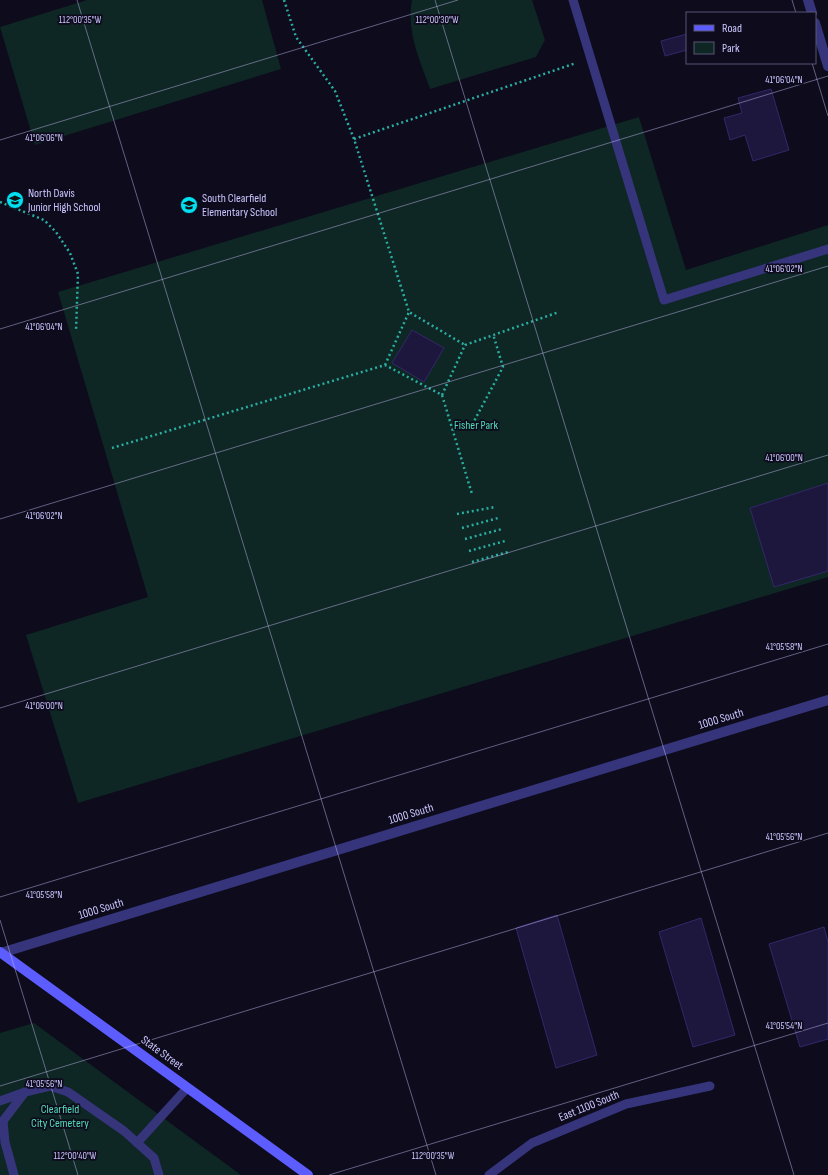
<svg xmlns="http://www.w3.org/2000/svg" width="828" height="1175" font-family="'Sofia Sans Condensed',sans-serif">
<style>
.green{fill:#0e2624}
.building{fill:#1d173d;stroke:#332869}
.lines{fill:none;stroke-linecap:round;stroke-linejoin:round}
.path{stroke:#2baea2;stroke-width:2.5;stroke-dasharray:2 3;stroke-linecap:butt}
.service{stroke:#36357c;stroke-width:9}
.minor{stroke:#36357c;stroke-width:10}
.tertiary{stroke:#36357c;stroke-width:10}
.secondary{stroke:#5d5dff;stroke-width:10}
.ticks{fill:none;stroke:#cbc6ff;stroke-width:1;stroke-opacity:0.45}
.labels{text-anchor:middle;dominant-baseline:central;stroke-width:3.5;stroke-linejoin:round;paint-order:stroke}
.poi-label{font-size:12px;fill:#cbc6ff;stroke:#0d0b1c;text-anchor:start}
.park-label{font-size:12px;fill:#52dfb8;stroke:#0d0b1c}
.street-label{font-size:12px;fill:#cbc6ff;stroke:#0d0b1c}
.ticks-label{font-size:10px;text-anchor:middle;fill:#cbc6ff;stroke:#0d0b1c;stroke-width:3.5;stroke-linejoin:round;paint-order:stroke}
</style>
<rect width="100%" height="100%" fill="#0d0b1c"/>
<path class="green" d="M87,0H262L281,69L35,145L0,27Z
M412,0H532L545,40L536,57L430,89C420,60 406,32 412,0Z
M639,117L686,270L828,225V577L78,803L26,635L148,597L58,292Z
M34,1023L241,1175H0V1033Z"/>
<path class="building" d="M687,34V50L665,56L661,41Z
M771,89L789,150L753,161L745,135L730,140L724,118L742,113L738,98Z
M412,330L444,348L424,382L392,363Z
M828,483V571L774,587L750,508Z
M557,915L597,1055L556,1068L516,928Z
M701,918L735,1035L693,1047L659,932Z
M824,927L828,942V1039L800,1047L769,944Z"/>
<g class="lines">
<path class="path" d="M284,0L296,37L335,91L354,139L409,312L465,345
M354,139L576,63
M0,202L44,220L56,232L70,253L78,274L76,331
M385,365L409,312
M442,395L465,345L559,312
M453,430L472,425L503,367L493,334
M112,448L385,365L442,395L472,494
M457,514L495,507
M462,528L498,518
M465,539L502,529
M469,551L505,541
M472,562L508,552"/>
<path class="service" d="M573,0L664,300L828,249
M0,1101L25,1092
M137,1143L187,1088
M14,1175L5,1142L3,1121L25,1092L50,1086L68,1092L124,1131L154,1158L159,1175
M489,1175L532,1143L626,1104L710,1086"/>
<path class="minor" d="M1,953L828,700"/>
<path class="tertiary" d="M808,0L812,13
M815,23L828,66"/>
<path class="secondary" d="M0,952L308,1175"/>
</g>
<path class="ticks" d="M77,0L436,1175M435,0L794,1175M792,0L796,13M812,63L828,116M0,140L458,0M0,329L828,76M0,519L828,266M0,708L828,455M0,897L828,644M0,920L78,1175M0,1086L828,833M329,1175L828,1023"/>
<defs>
<g id="school-disc" transform="scale(0.9)"><circle r="9.5" fill="#00e0f1" stroke="#0d0b1c"/><path d="M0-5L7-2L0 1L-7-2ZM-4 1L0 2.5L4 1V4Q0 6-4 4Z" fill="#111"/></g>
</defs>
<g fill-rule="evenodd">
<use href="#school-disc" x="15" y="200"/>
<use href="#school-disc" x="189" y="205"/>
</g>
<g class="labels">
<g class="poi-label">
<text x="28" y="193">North Davis<tspan x="28" dy="14">Junior High School</tspan></text>
<text x="202" y="198">South Clearfield<tspan x="202" dy="14">Elementary School</tspan></text>
</g>
<g class="park-label">
<text x="476" y="425">Fisher Park</text>
<text x="60" y="1109">Clearfield<tspan x="60" dy="14">City Cemetery</tspan></text>
</g>
<g class="street-label">
<text transform="translate(721 719) rotate(-17)">1000 South</text>
<text transform="translate(411 814) rotate(-17)">1000 South</text>
<text transform="translate(101 909) rotate(-17)">1000 South</text>
<text transform="translate(162 1053) rotate(36)">State Street</text>
<text transform="translate(589 1106) rotate(-22)">East 1100 South</text>
</g>
</g>
<g class="ticks-label">
<text x="80" y="23">112°00'35"W</text>
<text x="437" y="23">112°00'30"W</text>
<text x="784" y="83">41°06'04"N</text>
<text x="44" y="141">41°06'06"N</text>
<text x="784" y="272">41°06'02"N</text>
<text x="44" y="330">41°06'04"N</text>
<text x="784" y="461">41°06'00"N</text>
<text x="44" y="519">41°06'02"N</text>
<text x="784" y="650">41°05'58"N</text>
<text x="44" y="709">41°06'00"N</text>
<text x="784" y="840">41°05'56"N</text>
<text x="44" y="898">41°05'58"N</text>
<text x="784" y="1029">41°05'54"N</text>
<text x="44" y="1087">41°05'56"N</text>
<text x="75" y="1159">112°00'40"W</text>
<text x="433" y="1159">112°00'35"W</text>
</g>
<rect x="686" y="12" width="130" height="52" fill="#0d0b1c" stroke="#595677"/>
<rect x="694" y="25" width="20" height="6" fill="#5d5dff" stroke="#595677"/>
<text x="722" y="32" font-size="12" fill="#cbc6ff">Road</text>
<rect x="694" y="42" width="20" height="12" fill="#0e2624" stroke="#595677"/>
<text x="722" y="52" font-size="12" fill="#cbc6ff">Park</text>
</svg>
